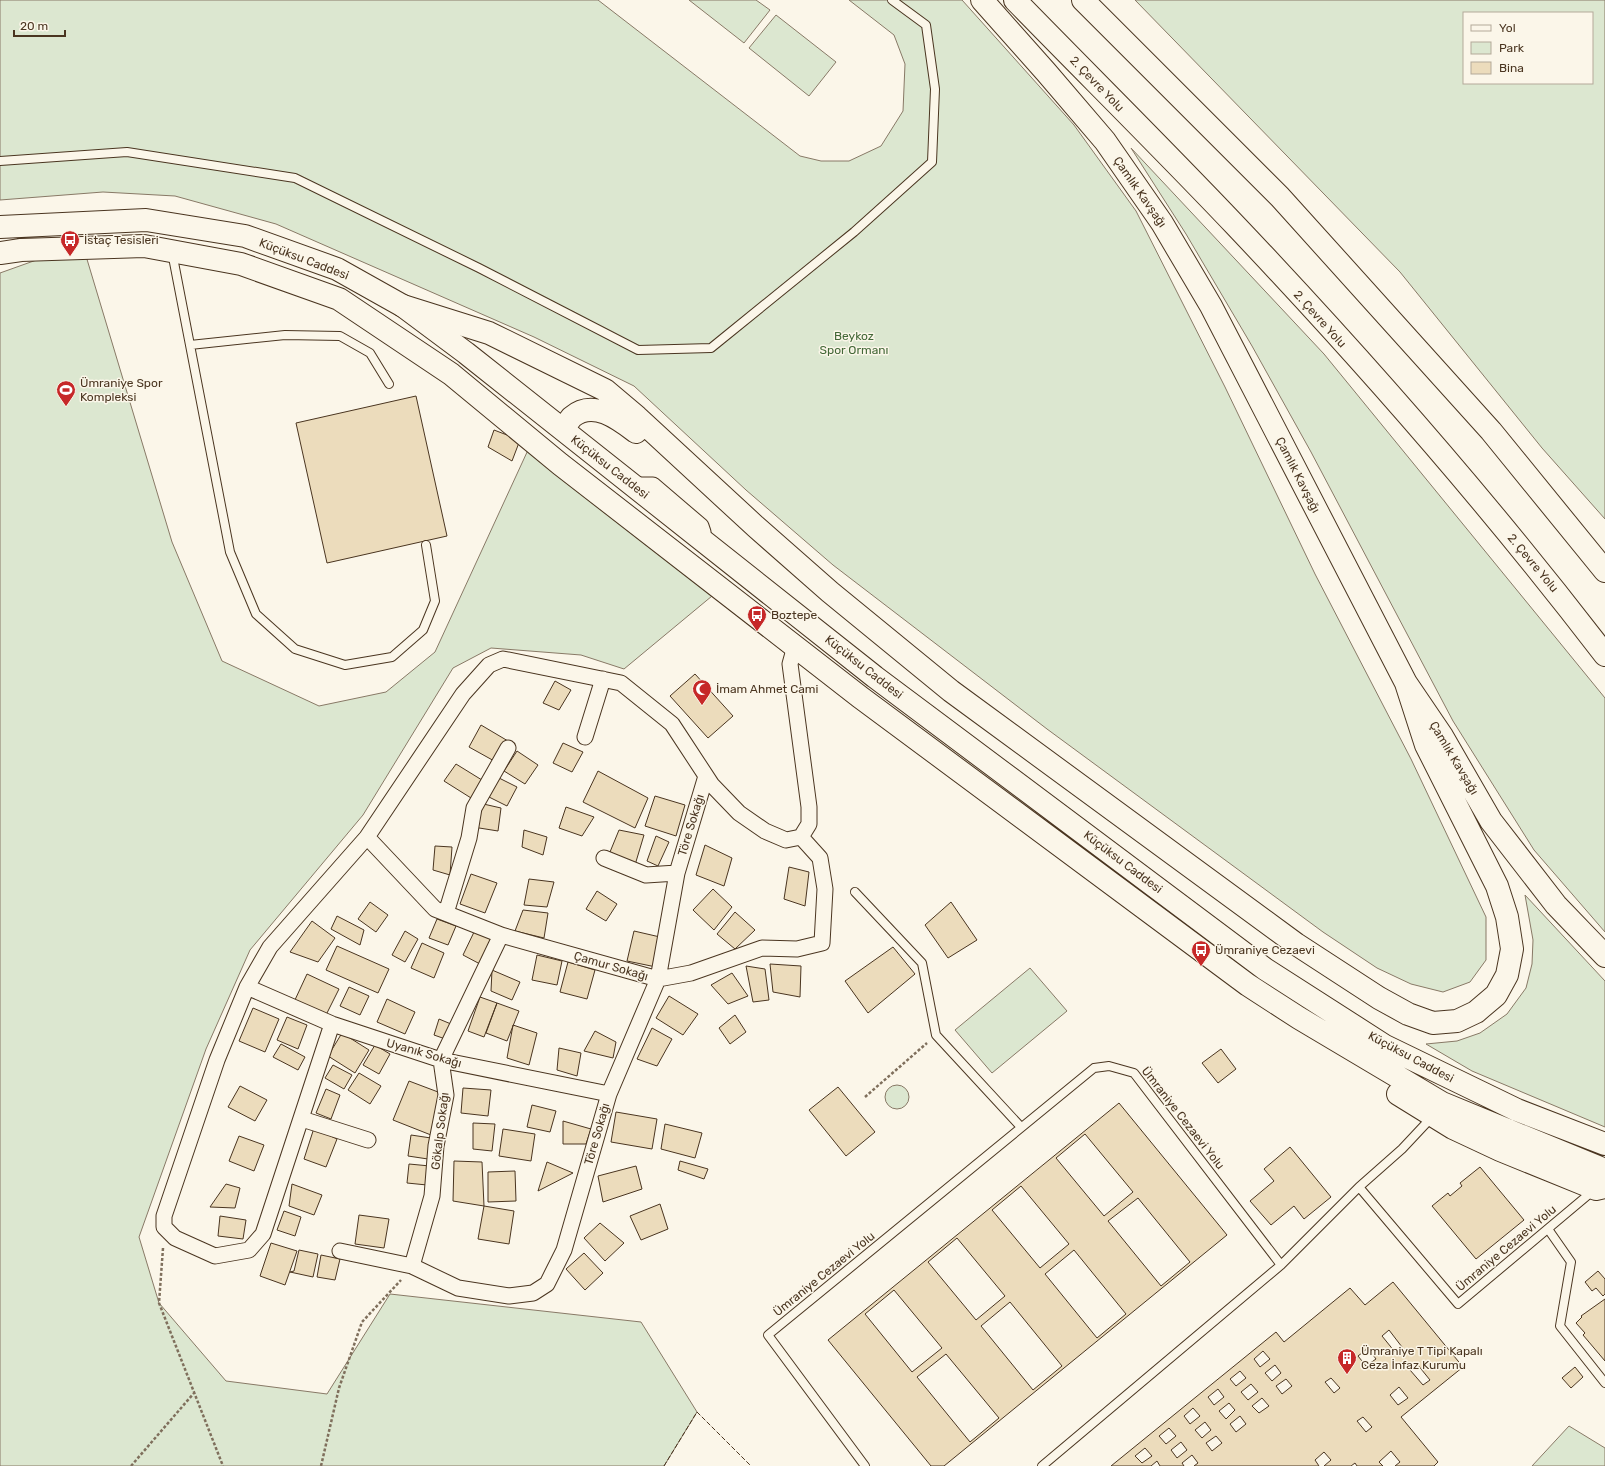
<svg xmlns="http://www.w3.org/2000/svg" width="1605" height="1466" font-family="Rubik,sans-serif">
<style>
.green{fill:#dce7d0;stroke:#887966;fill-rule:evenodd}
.building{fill:#ecdcbc;stroke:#4a3520;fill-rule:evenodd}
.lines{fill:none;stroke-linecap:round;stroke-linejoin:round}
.lane-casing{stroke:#4a3520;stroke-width:10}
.street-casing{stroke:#4a3520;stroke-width:17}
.primary-casing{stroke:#4a3520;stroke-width:24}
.highway-casing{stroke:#4a3520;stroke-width:24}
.path{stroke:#7f6f5c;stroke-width:2.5;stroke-dasharray:3 2;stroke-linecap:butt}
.lane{stroke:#fbf6e9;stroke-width:8}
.street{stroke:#fbf6e9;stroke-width:15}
.primary{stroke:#fbf6e9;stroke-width:22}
.highway{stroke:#fbf6e9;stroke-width:22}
.fence{stroke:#4a3520;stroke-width:1;stroke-dasharray:5 2;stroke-linecap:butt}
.labels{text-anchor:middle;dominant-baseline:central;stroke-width:3;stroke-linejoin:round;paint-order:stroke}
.street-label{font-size:12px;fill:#4a3520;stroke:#fbf6e9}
.poi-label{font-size:12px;fill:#4a3520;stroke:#fbf6e9;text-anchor:start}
.park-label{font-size:12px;fill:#436837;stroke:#fbf6e9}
</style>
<rect width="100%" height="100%" fill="#fbf6e9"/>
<path class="green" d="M0,0H598L800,156L821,161H849L881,146L903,111L905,64L894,35L849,0H962L1074,125L1136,211L1225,387L1315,574L1411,759L1486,917V960L1470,982L1443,992L1411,984L1377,968L1323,932L1047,729L833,565L746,490L634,386L534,337L276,224L175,196L103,192L0,200Z
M689,0H756L770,10L744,43Z
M1135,0H1605V519L1542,448L1400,272ZM1464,13H1592V83H1464Z
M776,15L836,62L809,96L749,48Z
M1131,148L1324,354L1605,698V932L1534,850L1453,721L1311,452L1252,346L1186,234Z
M86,256L172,542L222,661L319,706L386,692L435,652L528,450L712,596L624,669L581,655L491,648L453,668L363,815L250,950L206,1049L139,1237L159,1303L226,1381L327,1394L390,1294L641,1322L697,1412L664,1466H0V273L42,258Z
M1525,895L1605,981V1127L1472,1071L1426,1044L1457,1041L1480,1033L1507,1014L1526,988L1532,964L1533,940Z
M1030,968L1067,1011L992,1073L955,1030Z
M885 1097a12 12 0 1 1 24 0a12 12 0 1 1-24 0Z
M1569,1426L1605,1448V1466H1532Z"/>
<path class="building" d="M416,396L447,536L327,563L296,423Z
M494,430L520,440L512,461L488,447Z
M695,674L733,716L708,738L670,696Z
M555,681L571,690L559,710L543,703Z
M481,725L508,741L496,762L469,747Z
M563,743L583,752L572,772L553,763Z
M517,751L538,765L525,784L504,771Z
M456,764L490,785L479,803L444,781Z
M598,771L648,798L635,828L583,802Z
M497,777L517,787L507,806L487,796Z
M655,796L685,805L676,836L645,826Z
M479,803L501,808L498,831L473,827Z
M566,807L594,817L582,836L559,828Z
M524,830L547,837L543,855L522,847Z
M619,830L644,835L635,865L610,852Z
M656,836L669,842L658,866L647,861Z
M705,845L732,858L724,886L696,875Z
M435,846L452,847L450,875L433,870Z
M789,867L809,872L805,906L784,899Z
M471,874L497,883L485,913L460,904Z
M529,879L554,882L547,907L524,905Z
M713,889L732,907L714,930L693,910Z
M597,891L617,904L606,921L586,909Z
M370,902L388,915L376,932L358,919Z
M951,902L977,940L948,958L925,925Z
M523,910L548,913L544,938L515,931Z
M735,912L755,930L735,949L717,934Z
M337,916L364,930L360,945L331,929Z
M437,919L456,926L448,945L429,938Z
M312,921L335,938L318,962L290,952Z
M475,930L496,933L480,964L463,955Z
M405,931L418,939L405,962L392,955Z
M634,931L660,937L656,967L627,961Z
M422,943L444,953L434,978L411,968Z
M337,946L389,969L378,993L326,970Z
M893,947L915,974L868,1013L845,981Z
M537,955L562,961L557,985L532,980Z
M568,962L595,970L587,999L560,992Z
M770,964L801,966L800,997L773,992Z
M746,966L765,969L769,1000L753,1002Z
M492,970L520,982L512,1000L491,991Z
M732,973L748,996L728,1004L711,985Z
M307,974L339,989L325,1017L294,1002Z
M349,987L369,996L360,1015L340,1006Z
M669,996L698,1014L683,1035L656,1018Z
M480,997L497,1003L484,1037L468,1031Z
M387,999L415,1012L405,1034L377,1022Z
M497,1003L519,1011L507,1041L486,1033Z
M253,1008L279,1019L265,1052L239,1041Z
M735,1015L746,1032L730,1044L719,1028Z
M287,1017L307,1025L298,1049L277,1040Z
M439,1019L451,1024V1041L434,1035Z
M513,1025L537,1033L529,1065L507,1058Z
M652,1028L672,1039L657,1066L637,1059Z
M595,1031L616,1042L613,1058L584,1051Z
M342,1033L369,1050L355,1073L328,1056Z
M281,1044L305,1057L298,1070L273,1057Z
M375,1045L390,1054L379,1074L363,1065Z
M559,1048L581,1053L577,1076L557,1070Z
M1221,1049L1236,1069L1218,1083L1202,1063Z
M333,1065L352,1075L344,1089L325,1078Z
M359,1073L381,1086L370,1104L348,1090Z
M409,1081L446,1095L431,1135L393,1120Z
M240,1086L267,1100L255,1121L228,1107Z
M838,1087L875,1132L846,1156L809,1110Z
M463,1088L491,1090L488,1116L461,1113Z
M326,1089L340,1095L331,1119L316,1113Z
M1119,1103L1227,1235L944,1466H931L828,1340ZM1085,1134L1133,1192L1104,1216L1056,1158ZM1021,1186L1069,1244L1040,1268L992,1210ZM1138,1198L1190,1262L1161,1286L1108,1221ZM957,1238L1005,1296L976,1320L928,1262ZM1074,1250L1126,1314L1097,1338L1045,1274ZM894,1290L942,1348L912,1372L865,1314ZM1010,1302L1062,1366L1033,1390L981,1326ZM946,1354L999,1418L970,1442L917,1377Z
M532,1105L556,1111L550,1132L527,1127Z
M616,1112L657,1119L652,1149L611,1142Z
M563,1121L591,1129L586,1144H563Z
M473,1123L495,1124L492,1151L473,1149Z
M665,1124L702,1133L695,1158L661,1149Z
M314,1128L337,1139L326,1167L304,1159Z
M503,1129L535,1134L531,1161L499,1156Z
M411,1135L431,1138L428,1159L408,1156Z
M239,1136L264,1145L254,1171L229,1161Z
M1290,1147L1331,1197L1304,1219L1294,1206L1271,1225L1250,1201L1274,1181L1264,1169Z
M454,1161L482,1162L484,1206L453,1201Z
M680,1161L708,1169L704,1179L678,1170Z
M547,1162L573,1173L538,1191Z
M409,1164L430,1166L427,1185L407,1183Z
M636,1166L642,1189L603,1202L598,1176Z
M1480,1167L1524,1220L1476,1259L1432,1206L1448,1193L1450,1196L1462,1186L1460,1183Z
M515,1171L516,1201L488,1202V1172Z
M226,1184L240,1188L235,1208L210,1207Z
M292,1184L322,1195L314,1215L289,1206Z
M660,1204L668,1229L641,1240L630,1216Z
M484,1206L514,1211L509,1244L478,1239Z
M284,1211L301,1217L295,1236L277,1230Z
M359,1215L389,1219L384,1248L355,1244Z
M220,1216L246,1220L243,1239L218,1236Z
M600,1223L624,1243L605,1261L584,1238Z
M271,1243L297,1251L285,1285L260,1276Z
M299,1250L318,1254L313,1277L290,1272L294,1271Z
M584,1253L603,1273L585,1290L566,1269Z
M321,1255L340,1259L335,1280L317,1277Z
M1598,1271L1605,1279V1294L1603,1296L1596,1288L1592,1291L1585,1282Z
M1393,1282L1463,1367L1401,1417L1438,1462L1434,1466H1395L1400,1462L1391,1451L1379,1462L1383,1466H1357L1355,1463L1351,1466H1324L1331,1460L1324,1452L1315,1460L1319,1466H1194L1198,1463L1192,1455L1182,1463L1184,1466H1160L1157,1461L1151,1466H1111L1276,1332L1284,1342L1350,1288L1365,1305ZM1389,1330L1402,1347L1395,1352L1382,1336ZM1368,1348L1376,1359L1366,1366L1358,1356ZM1263,1351L1270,1359L1260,1367L1254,1359ZM1417,1364L1430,1380L1423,1385L1410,1370ZM1275,1365L1281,1373L1272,1381L1265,1373ZM1240,1371L1246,1378L1236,1386L1230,1379ZM1331,1378L1340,1388L1334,1393L1325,1382ZM1286,1379L1292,1386L1282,1394L1276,1386ZM1251,1384L1258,1392L1248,1400L1241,1392ZM1399,1387L1408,1398L1398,1405L1390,1395ZM1218,1389L1224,1397L1214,1405L1208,1397ZM1262,1398L1269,1406L1259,1413L1252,1406ZM1229,1403L1235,1410L1226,1419L1219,1411ZM1193,1408L1200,1416L1190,1424L1184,1416ZM1240,1416L1246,1424L1236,1432L1230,1424ZM1363,1417L1372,1427L1366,1432L1357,1421ZM1205,1422L1211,1430L1202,1438L1195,1430ZM1169,1428L1176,1436L1166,1444L1159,1436ZM1216,1436L1222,1443L1212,1451L1206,1443ZM1181,1442L1187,1450L1177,1458L1171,1450ZM1145,1448L1152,1456L1142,1463L1135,1456Z
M1605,1299V1361L1583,1335L1585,1333L1576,1323L1582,1317L1581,1316Z
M1575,1367L1583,1377L1571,1388L1562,1378Z"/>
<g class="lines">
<g class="lane-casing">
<path id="lane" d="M0,161L127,152L295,178L479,268L638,350L711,348L854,232L932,162L935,89L926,25L892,0
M172,252L230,552L256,614L295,649L345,665L392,657L423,630L435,601L426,545
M190,345L285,335L340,336L370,353L389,384
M855,892L922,963L936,1035L1021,1127
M1432,1117L1402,1149L1359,1187L1458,1304L1594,1190
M1548,1229L1571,1262L1560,1326L1605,1383
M865,1466L768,1335L1094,1068L1109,1066L1134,1073L1281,1265
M1042,1466L1281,1265L1359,1187"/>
</g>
<g class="street-casing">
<path id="street" d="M632,485H653L701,526L703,532
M585,737L603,679
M367,837L435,909L501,935L658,979L691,973L762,948L797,949L822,943L825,889L820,858L801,837
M604,858L646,875L677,873
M446,913L469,838L474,808L508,748
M247,987L332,1024L441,1060L609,1094
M332,1024L263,1234L249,1250L215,1256L175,1238L164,1227V1216L217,1060L247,987L270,947L367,837L463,694L489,665L503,659L621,683L672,724L712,785L739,813L765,831L786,840L801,837L809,824V807L790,664L795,646
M302,1119L368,1140
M340,1251L412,1266L458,1288L509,1296L533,1293L547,1284L564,1250L609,1094L658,979L677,873L706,776
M412,1266L432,1196L436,1146L446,1095L441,1060L501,935"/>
</g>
<g class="primary-casing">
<path id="primary" d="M0,227L146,220L245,236L337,269L403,306L466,353L875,677L1265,969L1385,1046L1517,1110L1605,1144
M0,253L21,250L144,246L241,264L339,299L451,374L560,464L860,697L1248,985L1299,1018L1442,1103L1605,1170
M1398,1094L1453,1128L1500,1150L1596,1189L1605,1187"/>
</g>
<g class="highway-casing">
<path id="highway" d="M982,0L1046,72L1105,141L1162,223L1211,306L1406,683L1442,736L1491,821L1556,905L1605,956
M1015,0C1088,75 1163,149 1235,225C1365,362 1490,505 1605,655
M1083,0L1280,197L1491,431L1605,571
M403,306L489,333L605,390L637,417L755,526L830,592L951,691L1296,944L1379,998L1408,1014L1433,1023L1457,1021L1476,1012L1496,995L1507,975L1512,949L1507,917L1497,886L1426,745L1406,683
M563,429C566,426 569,420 572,417C593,399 619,419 636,432"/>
</g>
<path class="path" d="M865,1097L927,1043
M163,1248L159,1303L223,1466
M131,1466L194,1393
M321,1466L339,1388L362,1322L401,1280"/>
<use href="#lane" class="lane"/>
<use href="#street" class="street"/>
<use href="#primary" class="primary"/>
<use href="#highway" class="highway"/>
<path class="fence" d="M664,1466L697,1412L751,1466"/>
</g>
<defs>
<g id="bus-pin" transform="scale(1)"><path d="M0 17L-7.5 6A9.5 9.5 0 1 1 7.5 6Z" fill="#c62828" stroke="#fbf6e9"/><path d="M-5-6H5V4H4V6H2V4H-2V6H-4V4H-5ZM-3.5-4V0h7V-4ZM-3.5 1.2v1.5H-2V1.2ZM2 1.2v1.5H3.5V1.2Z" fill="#fff"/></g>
<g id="stadium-pin" transform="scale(1)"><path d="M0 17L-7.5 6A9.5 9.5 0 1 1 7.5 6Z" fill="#c62828" stroke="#fbf6e9"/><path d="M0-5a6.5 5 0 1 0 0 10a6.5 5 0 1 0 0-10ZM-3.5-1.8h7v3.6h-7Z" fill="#fff"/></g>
<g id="mosque-pin" transform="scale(1)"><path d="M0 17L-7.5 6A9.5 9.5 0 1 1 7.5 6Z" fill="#c62828" stroke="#fbf6e9"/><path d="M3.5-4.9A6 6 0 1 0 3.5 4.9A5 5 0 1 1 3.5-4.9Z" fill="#fff"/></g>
<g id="building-pin" transform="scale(1)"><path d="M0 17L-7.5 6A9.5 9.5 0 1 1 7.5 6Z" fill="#c62828" stroke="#fbf6e9"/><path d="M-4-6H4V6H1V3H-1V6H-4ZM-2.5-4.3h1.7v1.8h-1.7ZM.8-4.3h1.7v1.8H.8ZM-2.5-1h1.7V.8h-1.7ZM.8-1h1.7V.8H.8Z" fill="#fff"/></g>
</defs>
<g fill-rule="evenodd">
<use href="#bus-pin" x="70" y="240"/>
<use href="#stadium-pin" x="66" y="390"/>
<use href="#bus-pin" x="757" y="615"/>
<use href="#mosque-pin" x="702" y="689"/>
<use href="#bus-pin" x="1201" y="950"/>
<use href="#building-pin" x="1347" y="1358"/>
</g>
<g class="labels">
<g class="street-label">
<text transform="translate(1097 84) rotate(46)">2. Çevre Yolu</text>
<text transform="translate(1140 192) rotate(55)">Çamlık Kavşağı</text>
<text transform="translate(304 259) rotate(21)">Küçüksu Caddesi</text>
<text transform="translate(1320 319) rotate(48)">2. Çevre Yolu</text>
<text transform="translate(610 467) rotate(38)">Küçüksu Caddesi</text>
<text transform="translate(1298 475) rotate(63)">Çamlık Kavşağı</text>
<text transform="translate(1533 563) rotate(50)">2. Çevre Yolu</text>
<text transform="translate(864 667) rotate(38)">Küçüksu Caddesi</text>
<text transform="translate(1454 758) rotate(59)">Çamlık Kavşağı</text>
<text transform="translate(691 825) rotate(-73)">Töre Sokağı</text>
<text transform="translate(1123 862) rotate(37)">Küçüksu Caddesi</text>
<text transform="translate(611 966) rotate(16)">Çamur Sokağı</text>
<text transform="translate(424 1053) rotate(16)">Uyanık Sokağı</text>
<text transform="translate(1411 1057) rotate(28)">Küçüksu Caddesi</text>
<text transform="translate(1183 1118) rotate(52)">Ümraniye Cezaevi Yolu</text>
<text transform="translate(440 1131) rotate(-83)">Gökalp Sokağı</text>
<text transform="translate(597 1134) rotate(-74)">Töre Sokağı</text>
<text transform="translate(1506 1248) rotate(-40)">Ümraniye Cezaevi Yolu</text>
<text transform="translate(824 1274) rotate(-39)">Ümraniye Cezaevi Yolu</text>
</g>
<g class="poi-label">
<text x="84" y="240">İstaç Tesisleri</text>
<text x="80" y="383">Ümraniye Spor<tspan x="80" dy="14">Kompleksi</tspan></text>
<text x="771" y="615">Boztepe</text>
<text x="716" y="689">İmam Ahmet Cami</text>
<text x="1215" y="950">Ümraniye Cezaevi</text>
<text x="1361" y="1351">Ümraniye T Tipi Kapalı<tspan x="1361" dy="14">Ceza İnfaz Kurumu</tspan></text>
</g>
<g class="park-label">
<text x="854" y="336">Beykoz<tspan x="854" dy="14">Spor Ormanı</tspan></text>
</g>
</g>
<rect x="1463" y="12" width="130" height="72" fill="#fbf6e9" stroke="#b4a999"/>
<rect x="1471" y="25" width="20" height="6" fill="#fbf6e9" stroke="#b4a999"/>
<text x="1499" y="32" font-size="12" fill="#4a3520">Yol</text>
<rect x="1471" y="42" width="20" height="12" fill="#dce7d0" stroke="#b4a999"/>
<text x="1499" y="52" font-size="12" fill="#4a3520">Park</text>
<rect x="1471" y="62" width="20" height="12" fill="#ecdcbc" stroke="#b4a999"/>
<text x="1499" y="72" font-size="12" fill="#4a3520">Bina</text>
<path d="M14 30v6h51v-6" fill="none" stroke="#4a3520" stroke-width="2"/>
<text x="20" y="30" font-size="12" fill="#4a3520" stroke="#fbf6e9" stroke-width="3" paint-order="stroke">20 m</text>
</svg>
